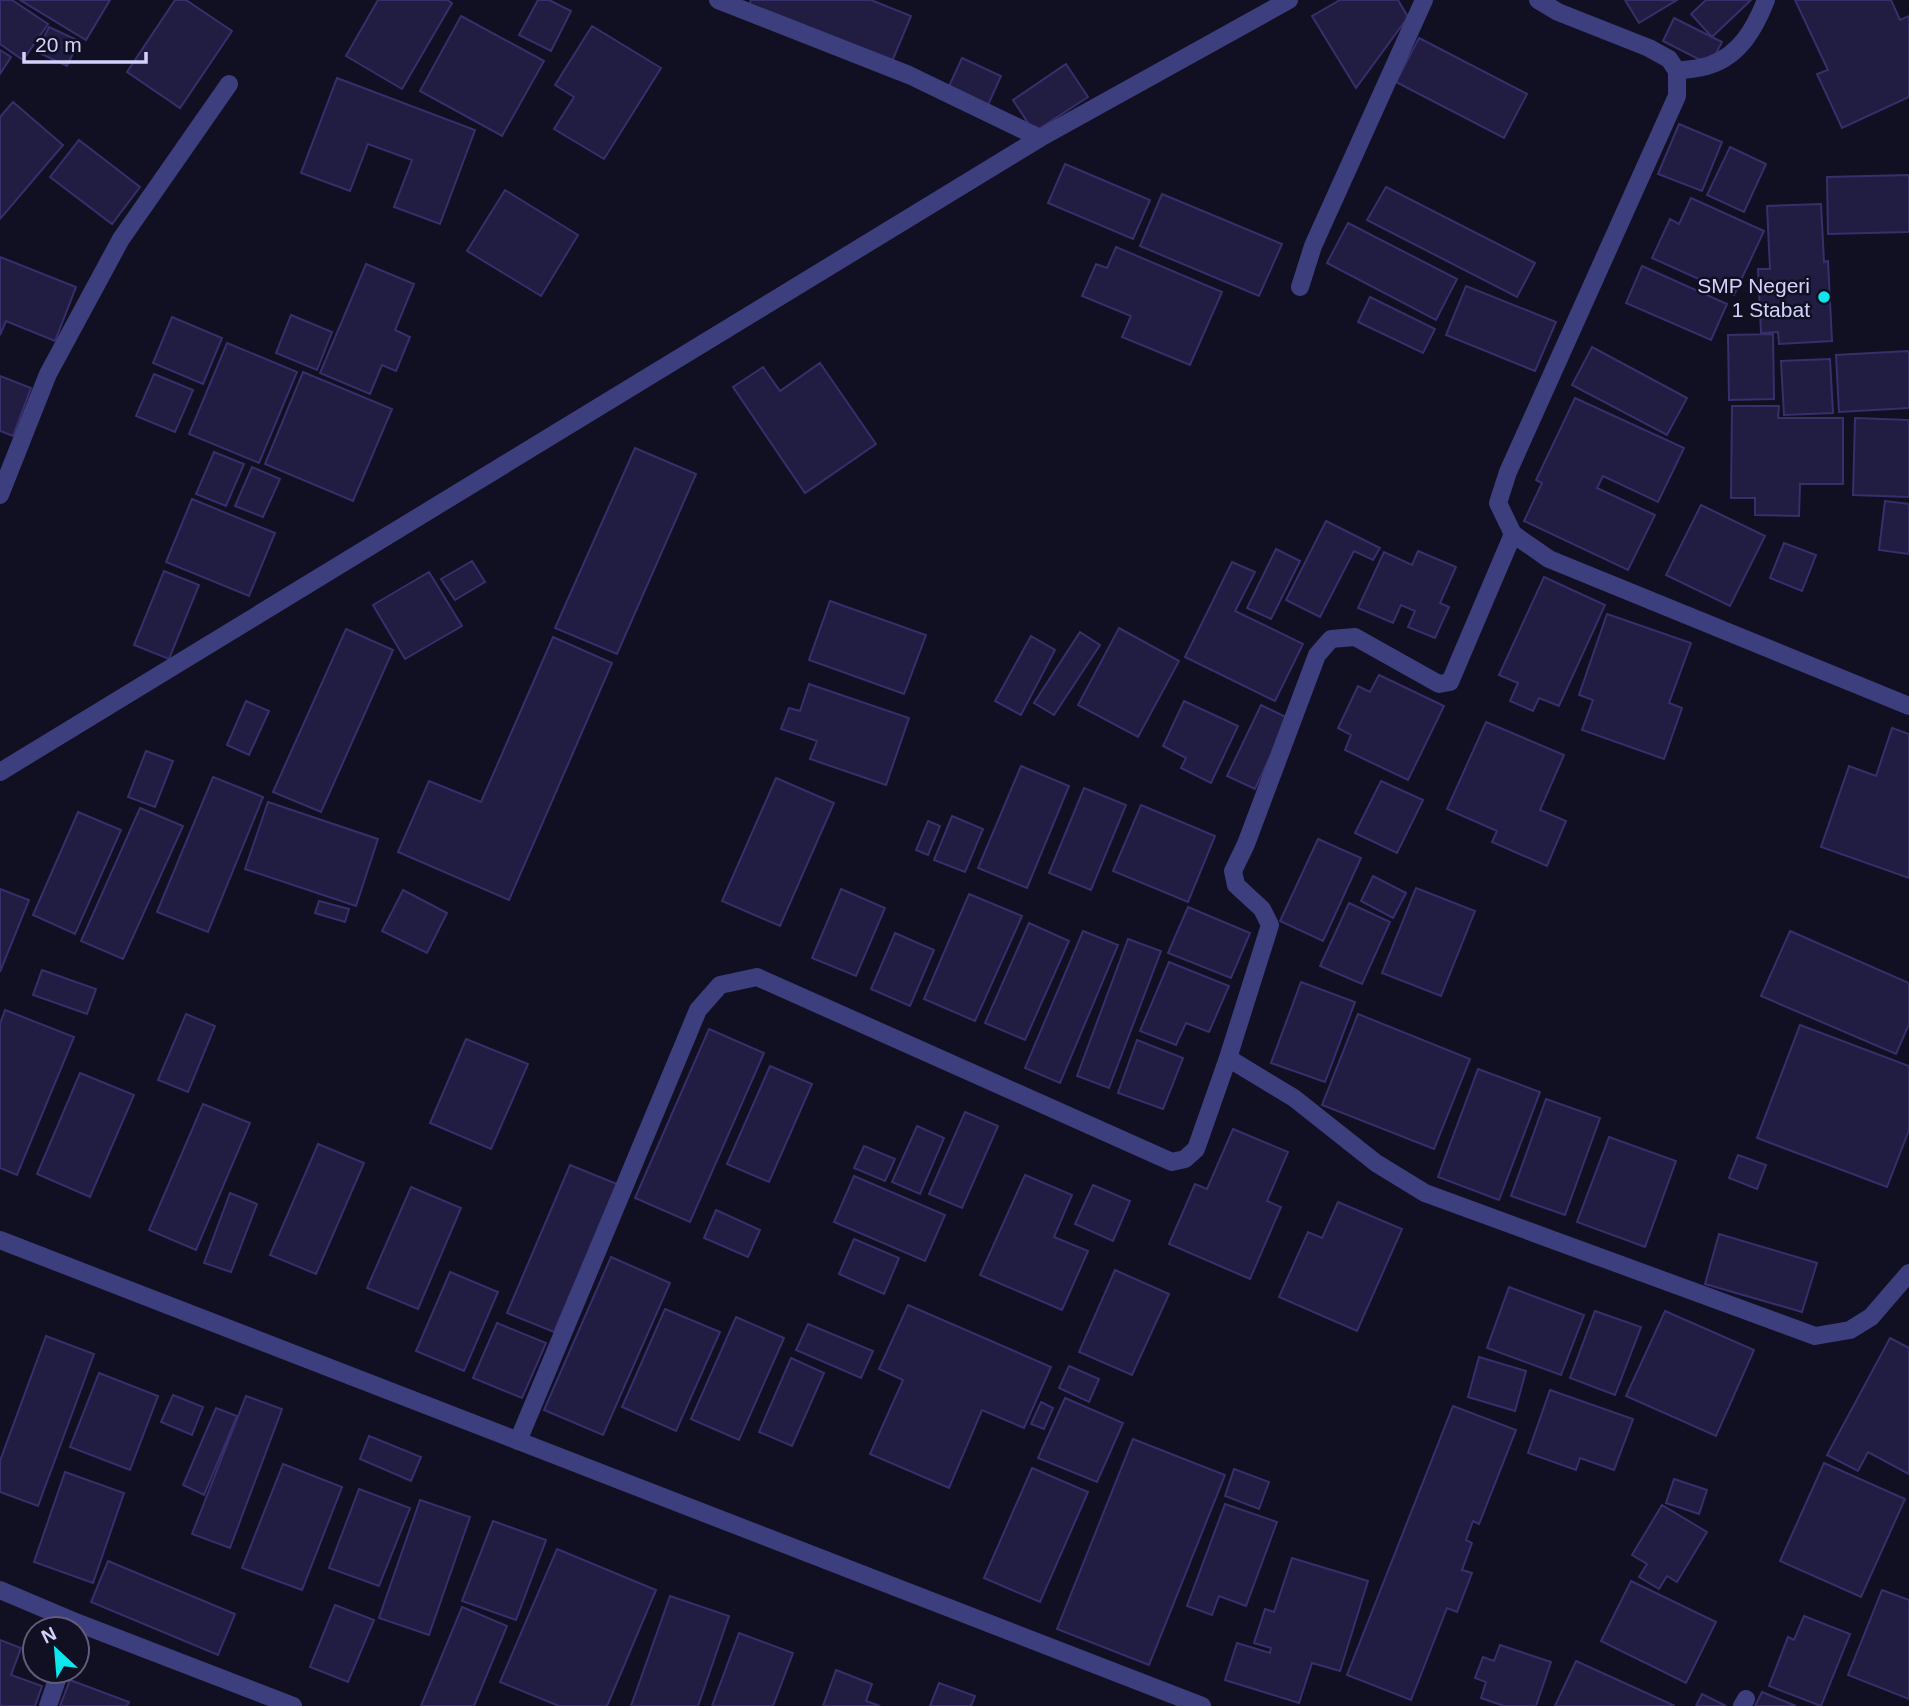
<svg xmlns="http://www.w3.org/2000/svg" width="1909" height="1706" font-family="Arial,sans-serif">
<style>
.building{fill:#211c42;stroke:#372f6c;stroke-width:2}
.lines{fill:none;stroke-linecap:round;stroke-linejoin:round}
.minor{stroke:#3c3e7e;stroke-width:18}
.tertiary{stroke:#3c3e7e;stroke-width:18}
.poi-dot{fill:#0ce7ee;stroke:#110f22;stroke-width:2.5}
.labels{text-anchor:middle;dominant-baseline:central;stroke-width:5;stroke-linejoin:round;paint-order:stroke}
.poi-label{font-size:21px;fill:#d3d2fd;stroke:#110f22;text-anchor:end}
</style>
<rect width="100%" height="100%" fill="#110f22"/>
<path class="building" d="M0,0H12L48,24L23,60L0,44Z
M20,0H110L86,40Z
M175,0H186L232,31L180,108L127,72Z
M378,0H447L452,3L402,89L346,56Z
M538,0H549L571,11L551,51L519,35Z
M751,0H871L911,16L891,64L749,5Z
M1340,0H1398L1408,17L1356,88L1312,16Z
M1625,0H1677L1639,23Z
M1706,0H1751L1712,37L1691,14Z
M1795,0H1891L1900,20L1909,16V97L1842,128L1817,74L1828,70Z
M461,16L544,61L502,136L420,91Z
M1674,18L1722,42L1710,65L1663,41Z
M592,26L661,68L604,159L554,129L574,97L555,85Z
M49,27L79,41L67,66L37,52Z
M1419,38L1527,94L1504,138L1396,82Z
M0,50L11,57L0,74Z
M962,58L1001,76L988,105L949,86Z
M1066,64L1088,97L1034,132L1013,100Z
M337,78L475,130L440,224L394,207L412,160L368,144L350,191L301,173Z
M13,102L63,145L0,219V117Z
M1679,124L1722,142L1702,191L1658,174Z
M79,140L140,187L112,224L50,177Z
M1730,147L1766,164L1744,212L1707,195Z
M1065,164L1150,200L1133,239L1048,203Z
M1909,175V232L1828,234L1827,177Z
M1386,187L1535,263L1517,297L1367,220Z
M505,190L578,235L541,296L467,251Z
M1162,194L1282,244L1259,296L1140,246Z
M1691,198L1764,231L1734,295L1652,258L1670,219L1679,224Z
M1821,204L1824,262L1828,261L1832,341L1779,344L1778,332L1761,333L1758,269H1770L1767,206Z
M1348,223L1457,279L1436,320L1327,263Z
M1116,247L1222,292L1190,365L1122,337L1131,316L1082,296L1096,264L1107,268Z
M0,257L76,287L55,341L6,321L0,335Z
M366,264L414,284L395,330L410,337L396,371L382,365L370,394L320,373Z
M1642,266L1727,304L1711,340L1626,303Z
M1466,286L1556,322L1535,371L1446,335Z
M1370,297L1435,329L1423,353L1358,322Z
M291,315L332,332L317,370L276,353Z
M172,317L222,338L203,384L153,363Z
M1773,334L1774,399L1729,400L1728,335Z
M227,343L297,372L259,463L189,434Z
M1592,347L1687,398L1667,435L1572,385Z
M1909,351V408L1839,412L1836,355Z
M1830,359L1833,413L1784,415L1781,361Z
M820,363L876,444L805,493L733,387L763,367L780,391Z
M303,372L392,409L353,501L265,464Z
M154,374L193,390L175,432L136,416Z
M0,376L31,388L13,436L0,431Z
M1575,398L1684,448L1658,502L1603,476L1597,488L1655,515L1628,570L1524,521L1542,483L1536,480Z
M1732,406H1779L1778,418H1843V484H1800L1799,516L1755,515V498H1731Z
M1855,418L1909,420V497L1853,495Z
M635,448L696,474L617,654L555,628Z
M214,452L244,464L226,506L196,494Z
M252,467L280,479L263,517L235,506Z
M192,499L275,533L249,596L166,562Z
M1885,501L1909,504V554L1879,550Z
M1701,505L1765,536L1730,606L1666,575Z
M1326,521L1380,548L1373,560L1354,551L1320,617L1286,600Z
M1784,543L1816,555L1802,591L1770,578Z
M1276,549L1300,561L1271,619L1247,608Z
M1418,551L1456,567L1440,603L1449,607L1435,638L1408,627L1415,611L1401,605L1393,623L1358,608L1384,552L1412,565Z
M472,561L485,582L455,600L441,579Z
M1232,562L1255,572L1235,611L1303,644L1275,701L1185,657Z
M164,571L199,585L169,659L134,645Z
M429,572L462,626L405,659L373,605Z
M1544,577L1605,605L1559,706L1539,698L1533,711L1510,701L1518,683L1499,675Z
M830,601L926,635L904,694L809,660Z
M1607,614L1691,643L1669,703L1682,708L1664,759L1582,730L1593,700L1579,695Z
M1119,628L1179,661L1138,737L1078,705Z
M346,629L393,650L321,812L273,792Z
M1080,632L1100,645L1054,715L1034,703Z
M1031,636L1055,650L1021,715L995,701Z
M553,637L612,663L509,900L398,852L429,781L481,802Z
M1379,675L1444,706L1408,780L1345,750L1351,735L1338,728L1358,686L1370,692Z
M809,684L909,718L886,785L810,759L817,741L781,729L789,708L800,711Z
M246,701L269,711L249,755L227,745Z
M1184,701L1238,726L1211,783L1181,768L1186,758L1163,746Z
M1261,705L1288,718L1255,789L1227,776Z
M1486,722L1564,755L1540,810L1566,821L1547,866L1492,842L1497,831L1447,809Z
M1892,728L1909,734V878L1821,847L1849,766L1876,776Z
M146,751L173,761L155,807L128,797Z
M1021,766L1069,786L1027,888L978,868Z
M213,777L263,797L208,932L157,912Z
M776,778L834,803L780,926L722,901Z
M1381,781L1423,800L1397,853L1355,833Z
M1084,788L1126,805L1091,890L1049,873Z
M268,802L378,839L356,906L245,869Z
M1141,805L1215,836L1188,902L1113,871Z
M140,808L183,826L123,959L81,941Z
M78,812L121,830L75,934L33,915Z
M952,816L983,829L965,872L934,860Z
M928,821L940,826L928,855L916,850Z
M1318,839L1361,858L1323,941L1280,921Z
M1373,876L1406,893L1393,918L1361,901Z
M1416,888L1475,911L1441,996L1382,973Z
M0,889L29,900L0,972Z
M841,889L885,908L856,976L812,958Z
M403,890L447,913L427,953L382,931Z
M969,894L1022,916L975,1021L924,999Z
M319,901L349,909L345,922L315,913Z
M1349,903L1390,922L1362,984L1320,966Z
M1188,907L1250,933L1231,978L1168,953Z
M1029,923L1069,941L1025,1040L985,1023Z
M1083,931L1118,945L1060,1083L1025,1068Z
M1790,931L1909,983V1024L1896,1054L1761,996Z
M895,933L934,950L910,1006L871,989Z
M1128,939L1161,951L1109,1088L1077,1076Z
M1169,962L1229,986L1209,1032L1186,1023L1176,1045L1140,1031Z
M42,970L96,989L87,1014L33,995Z
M1301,982L1355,1002L1325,1082L1271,1063Z
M5,1010L74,1037L17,1175L0,1168V1024Z
M186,1014L215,1026L188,1092L158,1080Z
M1358,1014L1470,1059L1434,1149L1322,1105Z
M1800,1025L1909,1066V1130L1887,1187L1757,1138Z
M709,1029L764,1053L690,1222L635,1198Z
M466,1039L528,1064L491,1149L430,1123Z
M1137,1040L1183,1058L1163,1109L1118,1093Z
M770,1066L812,1084L769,1182L727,1164Z
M1478,1069L1540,1092L1499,1200L1438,1177Z
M80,1073L134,1095L90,1197L37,1174Z
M1546,1099L1600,1118L1565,1215L1511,1196Z
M203,1104L250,1123L196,1250L149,1230Z
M965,1112L998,1126L962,1208L929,1194Z
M917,1126L944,1138L920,1194L892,1182Z
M1233,1129L1288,1152L1267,1201L1281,1207L1250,1279L1169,1244L1195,1184L1207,1189Z
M1609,1137L1676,1161L1645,1247L1577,1222Z
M318,1144L364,1163L316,1274L270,1255Z
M864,1146L895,1159L885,1181L854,1168Z
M1738,1155L1766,1165L1757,1189L1729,1178Z
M570,1165L617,1184L554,1332L507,1313Z
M1025,1175L1072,1195L1054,1237L1088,1251L1062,1310L980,1275Z
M854,1176L945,1215L925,1261L834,1222Z
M1093,1185L1130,1201L1113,1241L1075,1224Z
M411,1187L461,1208L418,1309L367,1288Z
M230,1193L257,1204L231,1272L204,1263Z
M1338,1202L1402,1229L1357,1331L1279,1297L1308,1232L1322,1238Z
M716,1210L760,1230L748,1257L704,1238Z
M1719,1234L1817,1263L1802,1312L1705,1284Z
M854,1239L899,1258L884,1294L839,1274Z
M611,1257L670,1283L603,1435L544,1410Z
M1115,1270L1169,1294L1132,1375L1079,1352Z
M450,1272L498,1292L464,1371L416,1351Z
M1509,1287L1584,1315L1561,1375L1487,1348Z
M908,1305L1051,1367L1024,1428L982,1410L949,1488L870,1454L903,1380L879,1369Z
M665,1309L720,1332L676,1431L622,1407Z
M1595,1311L1641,1327L1615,1395L1570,1378Z
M1665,1311L1754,1350L1716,1436L1626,1396Z
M736,1317L784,1338L739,1440L691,1419Z
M497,1323L546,1343L522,1398L473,1378Z
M808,1324L873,1351L861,1378L796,1350Z
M46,1336L94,1354L38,1506L0,1492V1461Z
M1890,1338L1909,1348V1474L1868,1452L1858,1471L1827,1455Z
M1479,1357L1526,1371L1515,1411L1468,1397Z
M791,1358L824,1373L792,1446L759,1432Z
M1069,1366L1099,1379L1089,1402L1059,1388Z
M99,1373L158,1396L130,1470L70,1447Z
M1550,1390L1633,1419L1614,1470L1580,1458L1576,1470L1528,1453Z
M173,1395L203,1407L192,1435L161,1422Z
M246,1396L282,1409L230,1548L192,1534Z
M1065,1398L1123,1423L1097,1482L1038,1458Z
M1041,1402L1053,1408L1044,1429L1031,1424Z
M1453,1406L1516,1430L1479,1524L1473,1521L1466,1540L1472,1543L1462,1570L1472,1573L1457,1612L1447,1608L1411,1700L1347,1675Z
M216,1408L237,1416L204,1495L183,1485Z
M369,1436L421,1457L411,1481L360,1459Z
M1133,1439L1225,1475L1149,1665L1057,1629Z
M1824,1463L1905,1499L1861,1597L1780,1561Z
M283,1464L342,1487L302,1590L242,1568Z
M1032,1468L1088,1492L1040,1602L984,1578Z
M1234,1469L1269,1482L1259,1509L1225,1496Z
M65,1472L124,1493L93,1583L34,1562Z
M1674,1479L1707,1490L1699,1514L1666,1503Z
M359,1489L410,1508L379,1586L329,1568Z
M420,1500L470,1517L429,1635L379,1618Z
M1225,1504L1277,1522L1246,1606L1219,1596L1212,1615L1187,1606Z
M1662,1505L1707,1532L1677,1582L1667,1576L1659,1589L1639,1577L1647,1564L1632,1555Z
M493,1521L546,1540L516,1620L462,1601Z
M557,1549L656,1590L607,1706H559L500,1682Z
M1292,1558L1368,1581L1340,1671L1312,1663L1299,1703L1225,1680L1237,1643L1270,1653L1271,1648L1254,1643L1265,1609L1274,1612Z
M108,1561L235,1614L218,1655L91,1602Z
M1631,1581L1716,1622L1686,1683L1601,1641Z
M1882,1590L1909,1600V1699L1848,1675Z
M670,1596L729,1616L698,1706H631Z
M335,1605L374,1620L348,1682L310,1667Z
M462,1607L507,1626L474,1706H421Z
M1804,1616L1850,1634L1821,1706L1769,1686L1788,1637L1794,1640Z
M739,1633L793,1653L773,1706H712Z
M0,1640L21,1648L11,1675L42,1686L35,1706H0Z
M1500,1645L1551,1662L1536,1706H1504L1481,1698L1486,1682L1475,1678L1483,1657L1494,1661Z
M1576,1661L1675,1706H1555Z
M836,1670L872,1684L866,1701L880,1706H823Z
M70,1680L129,1702L127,1706H60Z
M939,1683L975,1696L971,1706H930Z
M1762,1692L1796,1706H1755Z
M1702,1694L1726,1706H1696Z"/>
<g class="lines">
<path class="minor" d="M718,0L909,75L1040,138
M1538,0L1558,12L1649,48L1669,59L1677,71V96L1508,472L1498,503L1513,534L1549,559L1909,706
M1677,71C1687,69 1700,69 1710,65C1740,55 1755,28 1766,0
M1300,287L1313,246L1424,0
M0,495L48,374L121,239L229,84
M0,772L1040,138L1289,0
M1228,1058L1270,925L1262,909L1236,885L1233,871L1246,844L1317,655L1331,639L1355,637L1439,684L1450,682L1513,534
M518,1441L698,1010L720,985L757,977L1172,1162L1185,1159L1196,1149L1228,1058L1294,1098L1376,1163L1425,1193L1815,1336L1850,1330L1871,1317L1909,1273
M0,1590L78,1623L293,1706
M48,1706L60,1671
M1742,1706L1746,1699"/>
<path class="tertiary" d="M0,1240L1202,1706"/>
</g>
<circle class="poi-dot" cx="1824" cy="297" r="7"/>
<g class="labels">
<g class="poi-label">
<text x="1810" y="285">SMP Negeri<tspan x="1810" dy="24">1 Stabat</tspan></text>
</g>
</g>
<g transform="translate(56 1650) rotate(334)"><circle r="33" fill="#110f22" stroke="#5f5d7a" stroke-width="2"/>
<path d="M0-5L12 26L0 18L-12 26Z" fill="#0ce7ee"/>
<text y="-10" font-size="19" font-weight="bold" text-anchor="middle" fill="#d3d2fd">N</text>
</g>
<path d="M24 52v10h122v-10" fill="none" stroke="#d3d2fd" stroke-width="3.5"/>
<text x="35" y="52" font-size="21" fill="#d3d2fd" stroke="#110f22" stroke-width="5" paint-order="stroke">20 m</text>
</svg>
